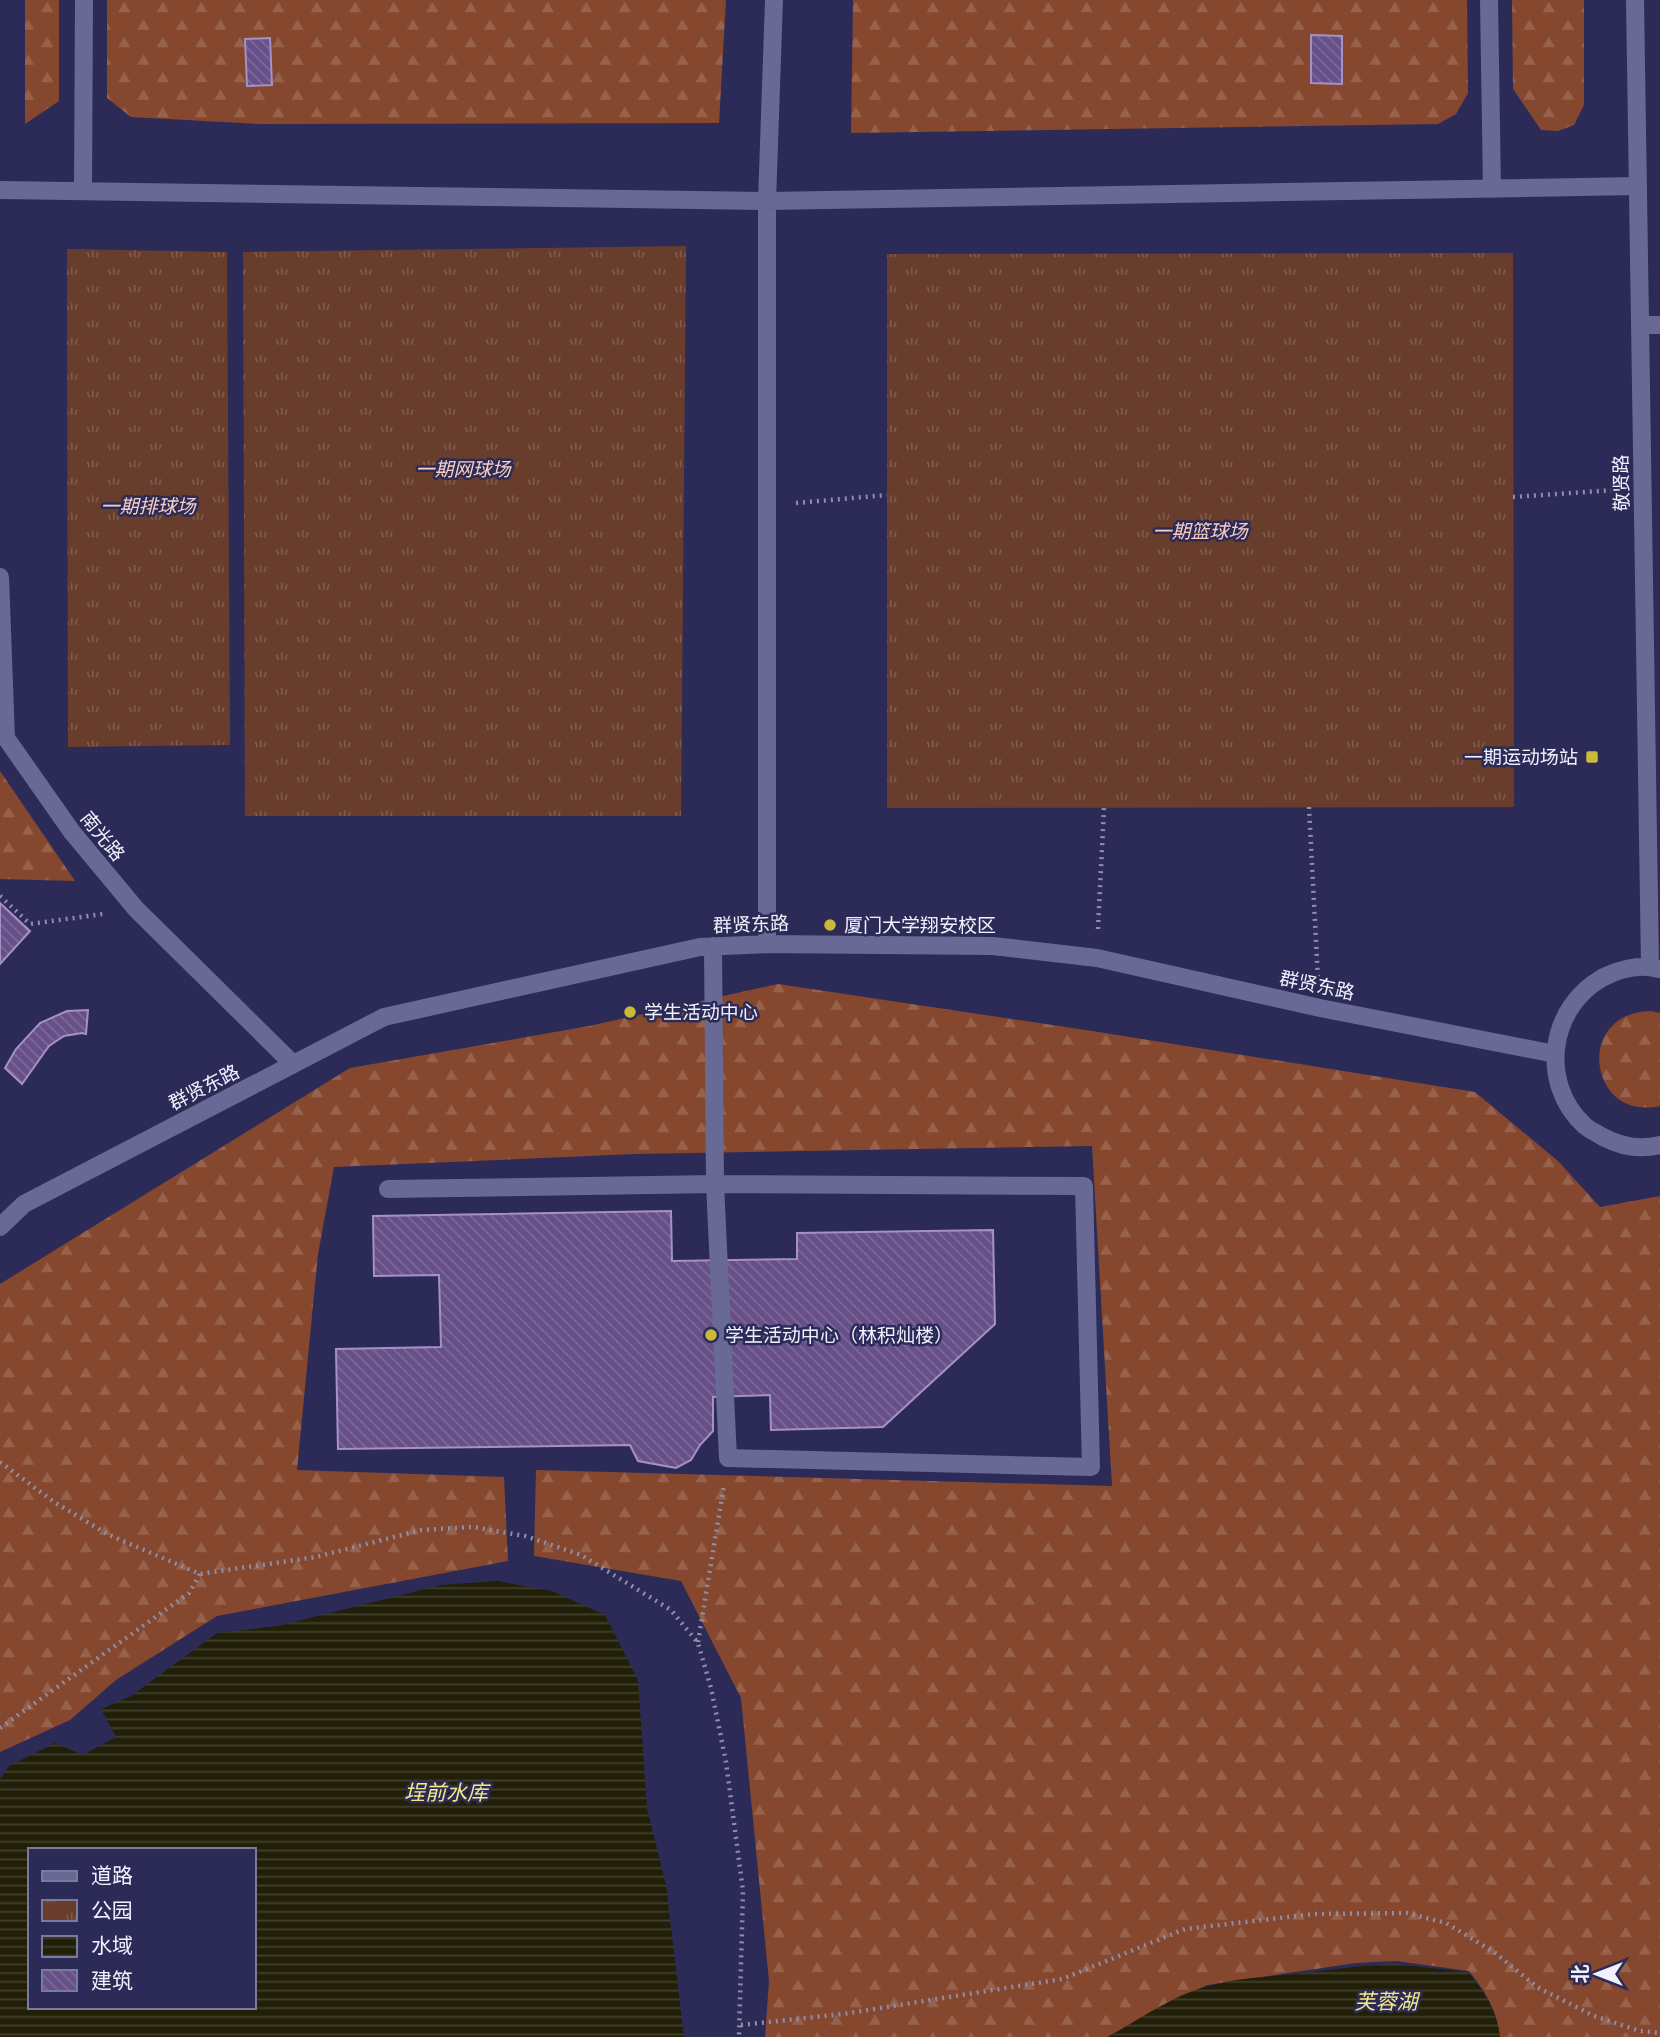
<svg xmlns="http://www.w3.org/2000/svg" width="1660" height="2037" font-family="'Noto Serif','Noto Sans SC',serif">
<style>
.forest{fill:url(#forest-firs)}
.park{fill:url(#park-tufts)}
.water{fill:url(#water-rules);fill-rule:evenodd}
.building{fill:url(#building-back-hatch);stroke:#a691c5;stroke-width:2}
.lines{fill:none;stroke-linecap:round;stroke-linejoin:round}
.path{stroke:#8e8eaa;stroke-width:4.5;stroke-dasharray:2 5;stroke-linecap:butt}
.minor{stroke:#686995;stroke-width:18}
.poi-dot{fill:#c9ba3a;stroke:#2c2b58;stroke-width:2.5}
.labels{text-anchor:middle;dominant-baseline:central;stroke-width:5;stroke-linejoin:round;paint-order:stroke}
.park-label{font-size:19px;font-style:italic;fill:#f7cfc0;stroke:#2c2b58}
.street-label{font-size:19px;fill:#f0f1fd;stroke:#2c2b58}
.poi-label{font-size:19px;fill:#f0f1fd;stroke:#2c2b58;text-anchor:start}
.water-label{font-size:21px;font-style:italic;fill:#f4e883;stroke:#2c2b58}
</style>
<defs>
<pattern id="forest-firs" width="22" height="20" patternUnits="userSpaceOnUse" patternTransform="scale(1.75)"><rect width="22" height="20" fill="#85472d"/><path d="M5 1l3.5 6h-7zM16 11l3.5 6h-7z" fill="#97624c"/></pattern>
<pattern id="park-tufts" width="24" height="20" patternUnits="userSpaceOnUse" patternTransform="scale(1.75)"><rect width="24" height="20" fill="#693d2c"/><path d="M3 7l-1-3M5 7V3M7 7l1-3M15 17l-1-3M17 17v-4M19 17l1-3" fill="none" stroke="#7f5a4c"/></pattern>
<pattern id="water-rules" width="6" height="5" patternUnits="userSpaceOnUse" patternTransform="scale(1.75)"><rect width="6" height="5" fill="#221f08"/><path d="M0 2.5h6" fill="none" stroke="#42402d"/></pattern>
<pattern id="building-back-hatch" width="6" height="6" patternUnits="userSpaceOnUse" patternTransform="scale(1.75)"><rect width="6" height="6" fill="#674f88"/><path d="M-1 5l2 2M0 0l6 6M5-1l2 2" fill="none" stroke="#7d699a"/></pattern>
</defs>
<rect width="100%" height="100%" fill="#2c2b58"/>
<path class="forest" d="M25,0H59V101L25,124Z
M107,0H726L719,123L259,124L131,117L107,98Z
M853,0H1467L1468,93L1456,114L1438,124L851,133Z
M1512,0H1584V105L1574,125L1558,131L1541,130L1513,89Z
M0,771L75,881L0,879Z
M778,984L1092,1031L1475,1092L1558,1161L1600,1207L1660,1196V2037H1500C1497,2010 1485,1991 1469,1971L1396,1961L1356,1963L1207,1985L1167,2004L1107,2037H765L769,1981L741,1698L681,1581L534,1556L536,1470L1112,1486L1092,1146L635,1154L334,1167L318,1254L297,1470L504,1477L508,1561L217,1616L116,1680L70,1720L0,1752V1284L350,1068L589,1026Z
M1651,1011L1660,1013V1106C1588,1122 1574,1012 1651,1011Z"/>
<path class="park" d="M686,246L681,816H245L243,252Z
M67,249L227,252L230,745L68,747Z
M1513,253L1514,807L887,808V254Z"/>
<path class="water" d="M497,1581L552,1591L605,1615L638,1680L647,1808L666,1885L684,2037H0V1779L9,1766L55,1743L83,1755L116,1737L101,1709L131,1696L217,1633L278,1626L441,1585ZM30,1850H254V2007H30Z
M1395,1964L1468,1972C1485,1992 1497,2010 1500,2037H1108C1140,2019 1173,1995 1209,1986C1240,1977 1272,1977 1304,1973C1335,1969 1364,1965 1395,1964Z"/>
<path class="building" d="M1311,35L1342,36V84L1311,83Z
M270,38L272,85L247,86L245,39Z
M0,903L30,931L0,964Z
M88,1010L86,1034L82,1033L64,1036L49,1046L22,1084L5,1068L16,1049L40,1023L67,1011Z
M671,1211L672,1261L797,1259V1233L993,1230L995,1324L883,1427L771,1430L770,1395L713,1397V1431L700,1445L691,1460L676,1468L638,1461L630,1445L338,1449L336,1349L441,1347L439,1275L374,1276L373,1216Z"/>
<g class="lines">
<path class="path" d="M1513,497L1614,490
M796,503L887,495
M1309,807L1318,979
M0,896L30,924L103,914
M1098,929L1104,808
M0,1462L54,1502L109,1535L200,1574L316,1557L421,1530L473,1527L525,1536L581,1555L671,1610L698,1643L711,1688L726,1762L743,1891L739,2037
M698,1642L724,1485
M0,1728L189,1593L200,1574
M741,2025L843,2014L1062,1979L1185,1929L1314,1914L1407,1913L1446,1923L1494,1952L1537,1987L1594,2016L1640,2031L1660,2033"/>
<path class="minor" d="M1489,0L1492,189
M1635,0L1650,966
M0,190L767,201L1637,186
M83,191L84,0
M1640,325H1660
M0,577L6,738L72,832L136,909L293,1064
M767,944V201L774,0
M1659,969C1640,964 1619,969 1602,978C1549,1008 1539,1083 1584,1125C1589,1130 1597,1133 1603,1137C1620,1146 1640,1150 1660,1145
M388,1189L715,1184L728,1458L1091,1467L1084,1186L715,1184L713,946
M0,1227L24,1204L384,1017L700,947L767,944L993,946L1097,958L1320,1008L1555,1054"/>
</g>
<g class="poi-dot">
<rect x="1585" y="750" width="14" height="14" rx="3.5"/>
<circle cx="830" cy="925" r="7"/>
<circle cx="630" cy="1012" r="7"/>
<circle cx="711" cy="1335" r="7"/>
</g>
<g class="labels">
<g class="park-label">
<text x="463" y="469">一期网球场</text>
<text x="148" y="506">一期排球场</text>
<text x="1200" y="531">一期篮球场</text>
</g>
<g class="street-label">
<text transform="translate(1621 483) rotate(-91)">敬贤路</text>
<text transform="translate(103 836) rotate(51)">南光路</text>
<text transform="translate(751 924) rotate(-2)">群贤东路</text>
<text transform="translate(1317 985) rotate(12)">群贤东路</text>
<text transform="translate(204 1087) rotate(-27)">群贤东路</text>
</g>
<g class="poi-label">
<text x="1578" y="757" text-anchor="end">一期运动场站</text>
<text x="844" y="925">厦门大学翔安校区</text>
<text x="644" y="1012">学生活动中心</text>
<text x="725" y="1335">学生活动中心（林积灿楼）</text>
</g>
<g class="water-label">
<text x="446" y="1792">埕前水库</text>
<text x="1386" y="2001">芙蓉湖</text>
</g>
</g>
<rect x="28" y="1848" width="228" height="161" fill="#2c2b58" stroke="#7a7a9a" stroke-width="2"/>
<rect x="42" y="1871" width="35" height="10" fill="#686995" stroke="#7a7a9a" stroke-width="2"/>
<text x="91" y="1883" font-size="21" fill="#f0f1fd">道路</text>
<rect x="42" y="1900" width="35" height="21" fill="url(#park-tufts)" stroke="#7a7a9a" stroke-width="2"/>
<text x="91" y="1918" font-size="21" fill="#f0f1fd">公园</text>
<rect x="42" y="1936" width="35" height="21" fill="url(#water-rules)" stroke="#7a7a9a" stroke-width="2"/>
<text x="91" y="1953" font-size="21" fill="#f0f1fd">水域</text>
<rect x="42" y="1970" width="35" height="21" fill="url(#building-back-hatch)" stroke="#7a7a9a" stroke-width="2"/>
<text x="91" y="1988" font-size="21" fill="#f0f1fd">建筑</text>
<g transform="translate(1597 1974) rotate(270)" stroke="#2c2b58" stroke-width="5" paint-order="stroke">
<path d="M0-5L12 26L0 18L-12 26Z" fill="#f0f1fd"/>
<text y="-10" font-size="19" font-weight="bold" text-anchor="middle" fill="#f0f1fd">北</text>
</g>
</svg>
